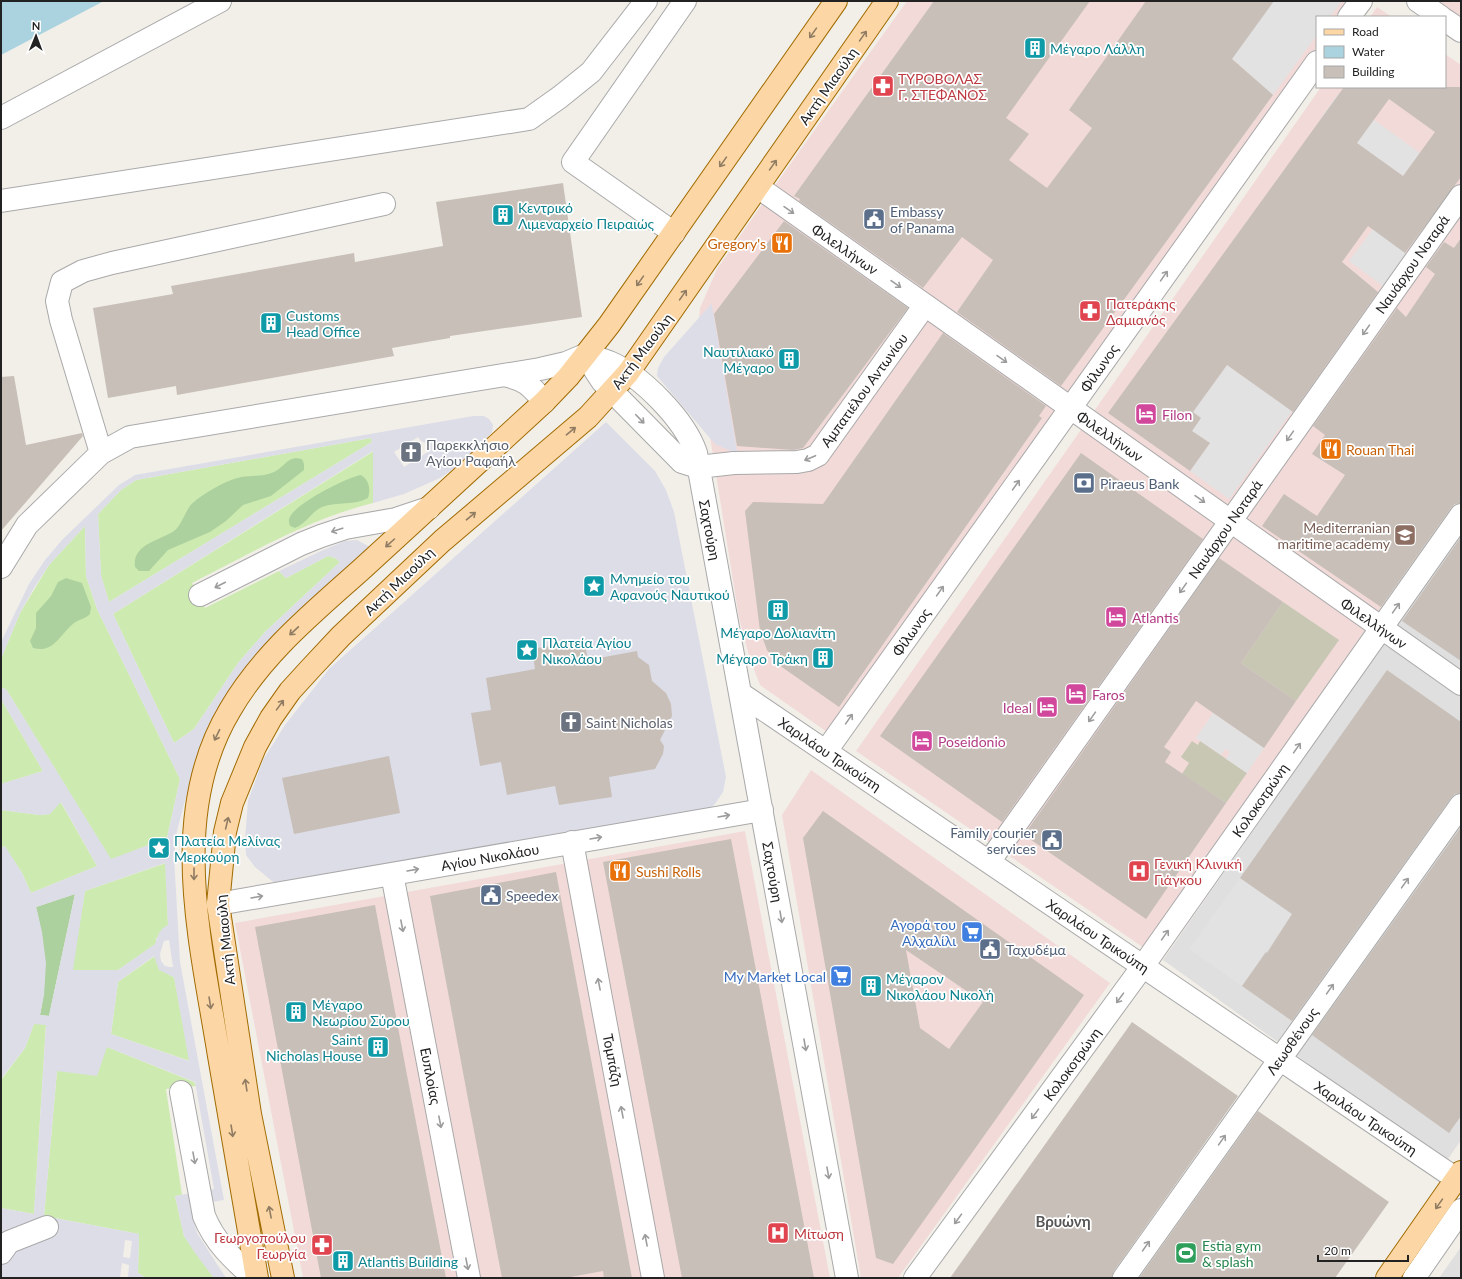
<svg xmlns="http://www.w3.org/2000/svg" width="1462" height="1279" font-family="Lato,sans-serif">
<style>
.residential{fill:#e0dfdf}
.commercial{fill:#f2dad9}
.construction{fill:#c7c7b4}
.grass{fill:#cdebb0}
.forest{fill:#add19e}
.parking{fill:#e2e2e2}
.plaza{fill:#dddde8;fill-rule:evenodd}
.water{fill:#aad3df}
.building{fill:#c7bfb8;fill-rule:evenodd}
.lines{fill:none;stroke-linecap:round;stroke-linejoin:round}
.minor-casing{stroke:#a9a9a9;stroke-width:24}
.major-casing{stroke:#a06b00;stroke-width:24}
.minor{stroke:#fff;stroke-width:22}
.major{stroke:#fcd6a4;stroke-width:22}
.oneway{stroke:#8f7c63}
.oneway2{stroke:#9c9c9c}
.labels{text-anchor:middle;dominant-baseline:central;stroke-width:3.5;stroke-linejoin:round;paint-order:stroke}
.culture-label{font-size:14px;fill:#0d838f;stroke:#fff;text-anchor:start}
.health-label{font-size:14px;fill:#be3a42;stroke:#fff;text-anchor:start}
.street-label{font-size:14px;fill:#222;stroke:#fff}
.service-label{font-size:14px;fill:#4e5e75;stroke:#fff;text-anchor:start}
.food-label{font-size:14px;fill:#c56008;stroke:#fff;text-anchor:start}
.hotel-label{font-size:14px;fill:#b23c85;stroke:#fff;text-anchor:start}
.worship-label{font-size:14px;fill:#5b616d;stroke:#fff;text-anchor:start}
.education-label{font-size:14px;fill:#785e54;stroke:#fff;text-anchor:end}
.shop-label{font-size:14px;fill:#366cbe;stroke:#fff;text-anchor:end}
.leisure-label{font-size:14px;fill:#27864d;stroke:#fff;text-anchor:start}
.neighbourhood-label{font-size:15px;font-weight:bold;fill:#555;stroke:#fff}
</style>
<rect width="100%" height="100%" fill="#f2efe9"/>
<path class="residential" d="M1461,532V1140L1446,1162L1163,960Z
M1461,1247V1278H1439Z"/>
<path class="commercial" d="M907,1H1354L1343,17H1317V53L830,734L760,685L750,659L739,618L710,437L698,331L700,308L717,269L786,170Z
M1413,1H1461V34Z
M1377,7L1392,17H1370Z
M1445,54L1461,65V492L1144,948L856,751L1321,87H1445Z
M811,770L1110,983L898,1278H861L782,815Z
M745,831L830,1278H303L235,923Z"/>
<path class="construction" d="M1283,602L1339,640L1296,701L1241,663Z
M1192,741L1198,745L1200,741L1247,773L1226,803L1182,774L1189,763L1181,757Z"/>
<path class="grass" d="M371,438L372,442L109,602L101,576L98,514L121,490L136,480Z
M374,451L373,503C309,519 251,553 192,583L205,608L279,571L286,578L328,556L335,558L340,562L265,632L238,663L194,729L174,743L113,614Z
M85,526L86,576L97,609L180,779L167,838L111,860L6,689L1,688V659L20,613L49,565Z
M1,699L43,771L1,784Z
M60,801L97,866L31,893L22,873L4,846L1,849V810L40,815L49,814Z
M166,863L168,926L156,939V944L118,970H72L85,891Z
M155,956C157,967 164,973 174,977L190,1061L111,1034L118,982Z
M34,1024H46L34,1214L1,1208V1080L25,1048Z
M107,1047L194,1082L196,1086L166,1089L182,1195L175,1196L184,1236L214,1278H146L138,1273L139,1234L44,1216L57,1071Z"/>
<path class="forest" d="M296,458L302,459L304,464V470L271,496L243,505L226,521L210,532L168,550L149,571H139L135,567C132,544 159,541 174,531C184,523 185,508 195,501C206,492 227,480 241,477C252,475 263,477 274,472C283,468 286,459 296,458Z
M361,475C369,480 371,489 368,498C354,506 338,501 322,507C311,512 306,524 295,528L290,526C289,522 288,520 290,517C295,504 347,477 361,475Z
M66,578L82,583L91,607L90,614C85,619 80,619 74,623C60,634 54,654 33,648L30,641L36,628V613L51,596L58,582Z
M75,894L49,1016L40,1015C48,978 45,944 36,907Z"/>
<path class="parking" d="M1274,1H1342L1330,17H1317V35L1273,95L1202,32L1222,10L1252,31Z
M1338,94L1420,153L1403,176L1321,118Z
M1373,229L1406,253L1383,286L1349,261Z
M1227,365L1292,411L1229,499L1190,471L1210,443L1192,431L1193,412Z
M1213,713L1264,748L1247,773L1226,759L1230,752L1225,749L1221,755L1196,738Z
M1240,878L1292,914L1242,986L1189,949Z"/>
<path class="plaza" d="M712,303V306L737,451H731L715,444L657,376L658,368L664,357Z
M473,416H484L489,419L493,425L492,432L470,458L440,478L404,494L373,503V451L113,614L174,743L194,729L238,663L265,632L340,562L335,558L328,556L286,578L279,571L321,551L345,541L357,540L370,547L220,707L209,728L192,774L177,831L174,857L180,962L224,1200L190,1206L197,1233L226,1278H214L195,1253L184,1236L175,1196L214,1189L195,1082L107,1047L97,1076L57,1071L44,1216L139,1234L138,1273L146,1278H128L129,1265L122,1263L120,1278H1V1208L34,1214L46,1025L34,1024L25,1048L1,1079V849L5,846L22,873L31,893L97,866L61,802L50,814L40,815L1,810V784L43,771L1,699V688L6,689L111,859L167,838L180,779L97,609L86,576L85,526L49,565L34,588L20,613L1,659V642L29,584L45,560L63,539L119,485L135,475ZM418,437L421,441L426,443L428,452L404,467L394,452ZM371,438L372,442L109,602L101,575L98,514L121,490L136,480ZM165,863L168,925L163,928L159,933L155,944L118,970H73L85,891ZM75,894L49,1016L40,1015L44,995L46,963L42,932L36,907ZM169,940L173,967H170L165,966L161,961L160,954L164,941ZM154,956L159,970L174,977L189,1061L111,1034L118,982ZM125,1240L132,1241L130,1258L123,1257Z
M606,422L655,471L666,490L674,512L726,777L723,792L715,804L703,814L283,887L272,881L255,867L246,855L245,839L248,801L263,760L285,725L329,669Z"/>
<path class="water" d="M1,1H104L1,55Z"/>
<path class="building" d="M934,1H1090L1006,118L1029,134L1009,160L1047,188L1092,128L1069,110L1146,1H1274L1232,59L1273,95L1061,386L957,312L993,260L962,237L923,288L799,201L800,199L794,196Z
M1344,87H1461V177L1405,253L1368,226L1342,262L1378,292L1293,412L1227,365L1193,412L1201,418L1192,431L1210,443L1190,471L1108,413ZM1389,99L1435,132L1403,176L1357,143Z
M563,183L582,317L450,336V338L392,348L394,356L177,395L176,386L108,398L93,308L173,294L171,286L354,253L355,262L443,246L436,202Z
M784,221L908,308L803,448L793,450L737,446L714,314Z
M1461,238V503L1455,504L1451,508L1381,607L1262,526L1284,494L1317,516L1345,475L1312,454L1325,435L1313,426L1397,308L1406,317L1435,274L1426,267L1444,242L1454,248Z
M943,333L1046,406L1039,416L1042,418L839,707L779,665L767,650L760,631L745,511L753,502L823,504Z
M14,376L26,445L82,433L83,436L1,531V377Z
M1081,453L1203,539L1002,822L880,736Z
M1461,537V661L1402,621Z
M1219,558L1283,602L1241,663L1296,701L1264,748L1196,701L1164,747L1171,752L1165,762L1226,803L1146,919L1024,835Z
M584,640L588,660L637,651L638,657L649,665L652,681L666,693L671,704L672,716L660,740L664,746L663,754L655,769L609,777L612,797L559,805L555,786L507,795L501,762L480,766L471,713L491,710L486,678L535,669L532,649Z
M1387,670L1461,722V793L1455,794L1451,798L1292,1021L1242,986L1266,952L1267,953L1292,914L1240,878Z
M389,756L400,813L294,834L282,778Z
M823,811L1084,995L893,1264L876,1258L803,838ZM906,950L983,1002L949,1049L920,1028Z
M1461,827V1116L1449,1133L1312,1035Z
M731,839L749,933L814,1278H682L603,862Z
M556,872L593,1070L632,1278H604L603,1271L565,1278H502L471,1115L430,896Z
M375,905L410,1091L446,1278H321L255,927Z
M1132,1022L1238,1096L1114,1271L1112,1278H950Z
M1258,1111L1389,1202L1335,1278H1139Z"/>
<g class="lines">
<g class="minor-casing">
<path id="minor" d="M1418,1L1441,17
M1349,17L1361,1
M1445,20L1461,31
M1,118L220,1
M758,187L1461,684
M1,201L529,119L560,97L591,72L646,1
M674,233L573,162L685,1
M585,355C593,357 601,359 609,362C642,376 685,420 696,453L847,1278
M585,355L602,381L682,462L698,467L734,463L797,462L808,460L818,455L925,305
M503,375C524,379 531,385 544,402
M101,453L61,320L57,301L62,282L83,271L112,263L384,204
M1,567L27,525L101,453L130,437L540,369L566,363L585,355
M200,595L301,544L321,536L345,528L396,519L429,508
M741,694L1461,1182
M826,751L1317,62
M572,842L653,1278
M989,862L1461,196
M392,874L469,1278
M218,904L762,810
M181,1092L204,1216C215,1243 233,1259 254,1278
M1,1253L9,1242L47,1227
M915,1278L1143,966L1461,515
M1124,1278L1461,805
M1414,1278L1461,1210"/>
</g>
<g class="major-casing">
<path id="major" d="M257,1278C244,1204 232,1130 219,1056C201,943 167,815 230,710C263,653 314,612 363,568C423,513 483,458 544,402L568,377L609,325L836,1
M283,1278L250,1114L218,904L225,832L232,803L255,747L271,718L290,691L311,668L341,636L442,541L588,417L628,373L887,1
M1387,1278L1461,1172"/>
</g>
<use href="#minor" class="minor"/>
<use href="#major" class="major"/>
</g>
<defs><path id="oneway-shaft" d="M-6 0H5M1.5-3L5.5 0L1.5 3" fill="none" stroke-width="1.6" stroke-linecap="round" stroke-linejoin="round"/></defs>
<g class="oneway">
<use href="#oneway-shaft" transform="translate(813 33) rotate(125)"/>
<use href="#oneway-shaft" transform="translate(863 36) rotate(-55)"/>
<use href="#oneway-shaft" transform="translate(723 162) rotate(125)"/>
<use href="#oneway-shaft" transform="translate(773 165) rotate(-55)"/>
<use href="#oneway-shaft" transform="translate(640 281) rotate(125)"/>
<use href="#oneway-shaft" transform="translate(683 295) rotate(-55)"/>
<use href="#oneway-shaft" transform="translate(571 431) rotate(-40)"/>
<use href="#oneway-shaft" transform="translate(471 516) rotate(-40)"/>
<use href="#oneway-shaft" transform="translate(390 543) rotate(138)"/>
<use href="#oneway-shaft" transform="translate(294 631) rotate(137)"/>
<use href="#oneway-shaft" transform="translate(280 705) rotate(-54)"/>
<use href="#oneway-shaft" transform="translate(217 735) rotate(116)"/>
<use href="#oneway-shaft" transform="translate(227 823) rotate(-77)"/>
<use href="#oneway-shaft" transform="translate(194 874) rotate(90)"/>
<use href="#oneway-shaft" transform="translate(210 1003) rotate(81)"/>
<use href="#oneway-shaft" transform="translate(246 1085) rotate(-99)"/>
<use href="#oneway-shaft" transform="translate(232 1131) rotate(81)"/>
<use href="#oneway-shaft" transform="translate(1439 1204) rotate(125)"/>
<use href="#oneway-shaft" transform="translate(270 1212) rotate(-101)"/>
</g>
<g class="oneway2">
<use href="#oneway-shaft" transform="translate(789 210) rotate(35)"/>
<use href="#oneway-shaft" transform="translate(1164 276) rotate(-55)"/>
<use href="#oneway-shaft" transform="translate(896 284) rotate(35)"/>
<use href="#oneway-shaft" transform="translate(1366 330) rotate(125)"/>
<use href="#oneway-shaft" transform="translate(1002 359) rotate(35)"/>
<use href="#oneway-shaft" transform="translate(640 419) rotate(46)"/>
<use href="#oneway-shaft" transform="translate(1290 436) rotate(125)"/>
<use href="#oneway-shaft" transform="translate(810 458) rotate(157)"/>
<use href="#oneway-shaft" transform="translate(1016 485) rotate(-55)"/>
<use href="#oneway-shaft" transform="translate(1200 499) rotate(35)"/>
<use href="#oneway-shaft" transform="translate(337 530) rotate(162)"/>
<use href="#oneway-shaft" transform="translate(220 585) rotate(153)"/>
<use href="#oneway-shaft" transform="translate(1183 588) rotate(125)"/>
<use href="#oneway-shaft" transform="translate(940 591) rotate(-55)"/>
<use href="#oneway-shaft" transform="translate(1396 608) rotate(-55)"/>
<use href="#oneway-shaft" transform="translate(1092 717) rotate(125)"/>
<use href="#oneway-shaft" transform="translate(849 719) rotate(-55)"/>
<use href="#oneway-shaft" transform="translate(1297 748) rotate(-55)"/>
<use href="#oneway-shaft" transform="translate(724 816) rotate(-10)"/>
<use href="#oneway-shaft" transform="translate(596 838) rotate(-10)"/>
<use href="#oneway-shaft" transform="translate(413 870) rotate(-10)"/>
<use href="#oneway-shaft" transform="translate(1405 883) rotate(-55)"/>
<use href="#oneway-shaft" transform="translate(257 897) rotate(-10)"/>
<use href="#oneway-shaft" transform="translate(781 917) rotate(80)"/>
<use href="#oneway-shaft" transform="translate(402 926) rotate(79)"/>
<use href="#oneway-shaft" transform="translate(1165 935) rotate(-55)"/>
<use href="#oneway-shaft" transform="translate(599 984) rotate(-101)"/>
<use href="#oneway-shaft" transform="translate(1330 989) rotate(-55)"/>
<use href="#oneway-shaft" transform="translate(1120 998) rotate(126)"/>
<use href="#oneway-shaft" transform="translate(805 1045) rotate(80)"/>
<use href="#oneway-shaft" transform="translate(622 1112) rotate(-101)"/>
<use href="#oneway-shaft" transform="translate(1035 1114) rotate(126)"/>
<use href="#oneway-shaft" transform="translate(440 1122) rotate(79)"/>
<use href="#oneway-shaft" transform="translate(1222 1140) rotate(-55)"/>
<use href="#oneway-shaft" transform="translate(194 1158) rotate(80)"/>
<use href="#oneway-shaft" transform="translate(828 1173) rotate(80)"/>
<use href="#oneway-shaft" transform="translate(958 1219) rotate(126)"/>
<use href="#oneway-shaft" transform="translate(646 1240) rotate(-101)"/>
<use href="#oneway-shaft" transform="translate(1146 1246) rotate(-55)"/>
<use href="#oneway-shaft" transform="translate(467 1264) rotate(79)"/>
</g>
<defs>
<g id="building-square" transform="scale(1.15)"><rect x="-9" y="-9" width="18" height="18" rx="4" fill="#0f9aa8" stroke="#fff"/><path d="M-4-6H4V6H1V3H-1V6H-4ZM-2.5-4.3h1.7v1.8h-1.7ZM.8-4.3h1.7v1.8H.8ZM-2.5-1h1.7V.8h-1.7ZM.8-1h1.7V.8H.8Z" fill="#fff"/></g>
<g id="pharmacy-square" transform="scale(1.15)"><rect x="-9" y="-9" width="18" height="18" rx="4" fill="#e0444e" stroke="#fff"/><path d="M-2-6h4v4h4v4h-4v4h-4v-4h-4v-4h4Z" fill="#fff"/></g>
<g id="civic-square" transform="scale(1.15)"><rect x="-9" y="-9" width="18" height="18" rx="4" fill="#5c6f8a" stroke="#fff"/><path d="M-.6-6.5H3V-4.5H.6V-3L4-1V1h2V6H-6V1h2V-1L-.6-3ZM-1.2 2.5V6h2.4V2.5Z" fill="#fff"/></g>
<g id="restaurant-square" transform="scale(1.15)"><rect x="-9" y="-9" width="18" height="18" rx="4" fill="#e8710a" stroke="#fff"/><path d="M-5-6h1v4h1v-4h1v4h1v-4h1v5L-1.5 .5V6h-2V.5L-5-1ZM5-6V6H3V1.5H1.5Q1.5-4 5-6Z" fill="#fff"/></g>
<g id="hotel-square" transform="scale(1.15)"><rect x="-9" y="-9" width="18" height="18" rx="4" fill="#d1479c" stroke="#fff"/><path d="M-6-4.5h1.5V1H6V5H4.5V3h-9V5H-6ZM-4 0a1.8 1.8 0 1 1 3.6 0ZM.5 0V-2.5h3Q6-2.5 6 0Z" fill="#fff"/></g>
<g id="church-square" transform="scale(1.15)"><rect x="-9" y="-9" width="18" height="18" rx="4" fill="#6b7280" stroke="#fff"/><path d="M-1.2-6h2.4v3.5h3.3v2.4h-3.3V6h-2.4V-.1h-3.3v-2.4h3.3Z" fill="#fff"/></g>
<g id="bank-square" transform="scale(1.15)"><rect x="-9" y="-9" width="18" height="18" rx="4" fill="#5c6f8a" stroke="#fff"/><path d="M-6-4H6V4H-6ZM0-2.3a2.3 2.3 0 1 0 0 4.6a2.3 2.3 0 1 0 0-4.6Z" fill="#fff"/></g>
<g id="university-square" transform="scale(1.15)"><rect x="-9" y="-9" width="18" height="18" rx="4" fill="#8d6e63" stroke="#fff"/><path d="M0-5L7-2L0 1L-7-2ZM-4 1L0 2.5L4 1V4Q0 6-4 4Z" fill="#fff"/></g>
<g id="sight-square" transform="scale(1.15)"><rect x="-9" y="-9" width="18" height="18" rx="4" fill="#0f9aa8" stroke="#fff"/><path d="M0-6L1.8-2.2L6-1.7L2.9 1.2L3.7 5.4L0 3.3L-3.7 5.4L-2.9 1.2L-6-1.7L-1.8-2.2Z" fill="#fff"/></g>
<g id="hospital-square" transform="scale(1.15)"><rect x="-9" y="-9" width="18" height="18" rx="4" fill="#e0444e" stroke="#fff"/><path d="M-5-5h3v3.5h4V-5h3V5h-3V1.5h-4V5h-3Z" fill="#fff"/></g>
<g id="supermarket-square" transform="scale(1.15)"><rect x="-9" y="-9" width="18" height="18" rx="4" fill="#3f7fe0" stroke="#fff"/><path d="M-6-5.5h2.5l.6 2H6L4.5 2H-2.5L-4.4-4H-6ZM-1.5 3.2a1.3 1.3 0 1 0 .1 0ZM3 3.2a1.3 1.3 0 1 0 .1 0Z" fill="#fff"/></g>
<g id="stadium-square" transform="scale(1.15)"><rect x="-9" y="-9" width="18" height="18" rx="4" fill="#2e9e5b" stroke="#fff"/><path d="M0-5a6.5 5 0 1 0 0 10a6.5 5 0 1 0 0-10ZM-3.5-1.8h7v3.6h-7Z" fill="#fff"/></g>
</defs>
<g fill-rule="evenodd">
<use href="#building-square" x="1035" y="48"/>
<use href="#pharmacy-square" x="883" y="86"/>
<use href="#building-square" x="503" y="215"/>
<use href="#civic-square" x="874" y="219"/>
<use href="#restaurant-square" x="782" y="243"/>
<use href="#pharmacy-square" x="1090" y="311"/>
<use href="#building-square" x="271" y="323"/>
<use href="#building-square" x="789" y="359"/>
<use href="#hotel-square" x="1146" y="414"/>
<use href="#restaurant-square" x="1331" y="449"/>
<use href="#church-square" x="411" y="452"/>
<use href="#bank-square" x="1084" y="483"/>
<use href="#university-square" x="1405" y="535"/>
<use href="#sight-square" x="594" y="586"/>
<use href="#building-square" x="778" y="610"/>
<use href="#hotel-square" x="1116" y="617"/>
<use href="#sight-square" x="527" y="650"/>
<use href="#building-square" x="823" y="658"/>
<use href="#hotel-square" x="1076" y="694"/>
<use href="#hotel-square" x="1047" y="707"/>
<use href="#church-square" x="571" y="722"/>
<use href="#hotel-square" x="922" y="741"/>
<use href="#civic-square" x="1052" y="840"/>
<use href="#sight-square" x="159" y="848"/>
<use href="#restaurant-square" x="620" y="871"/>
<use href="#hospital-square" x="1139" y="871"/>
<use href="#civic-square" x="491" y="895"/>
<use href="#supermarket-square" x="972" y="932"/>
<use href="#civic-square" x="990" y="949"/>
<use href="#supermarket-square" x="841" y="976"/>
<use href="#building-square" x="871" y="986"/>
<use href="#building-square" x="296" y="1012"/>
<use href="#building-square" x="378" y="1047"/>
<use href="#hospital-square" x="778" y="1233"/>
<use href="#pharmacy-square" x="322" y="1245"/>
<use href="#stadium-square" x="1186" y="1253"/>
<use href="#building-square" x="343" y="1261"/>
</g>
<g class="labels">
<g class="culture-label">
<text x="1050" y="48">Μέγαρο Λάλλη</text>
<text x="518" y="207">Κεντρικό<tspan x="518" dy="16">Λιμεναρχείο Πειραιώς</tspan></text>
<text x="286" y="315">Customs<tspan x="286" dy="16">Head Office</tspan></text>
<text x="774" y="351" text-anchor="end">Ναυτιλιακό<tspan x="774" dy="16">Μέγαρο</tspan></text>
<text x="610" y="578">Μνημείο του<tspan x="610" dy="16">Αφανούς Ναυτικού</tspan></text>
<text x="778" y="632" text-anchor="middle">Μέγαρο Δολιανίτη</text>
<text x="542" y="642">Πλατεία Αγίου<tspan x="542" dy="16">Νικολάου</tspan></text>
<text x="808" y="658" text-anchor="end">Μέγαρο Τράκη</text>
<text x="174" y="840">Πλατεία Μελίνας<tspan x="174" dy="16">Μερκούρη</tspan></text>
<text x="886" y="978">Μέγαρον<tspan x="886" dy="16">Νικολάου Νικολή</tspan></text>
<text x="312" y="1004">Μέγαρο<tspan x="312" dy="16">Νεωρίου Σύρου</tspan></text>
<text x="362" y="1039" text-anchor="end">Saint<tspan x="362" dy="16">Nicholas House</tspan></text>
<text x="358" y="1261">Atlantis Building</text>
</g>
<g class="health-label">
<text x="898" y="78">ΤΥΡΟΒΟΛΑΣ<tspan x="898" dy="16">Γ. ΣΤΕΦΑΝΟΣ</tspan></text>
<text x="1106" y="303">Πατεράκης<tspan x="1106" dy="16">Δαμιανός</tspan></text>
<text x="1154" y="863">Γενική Κλινική<tspan x="1154" dy="16">Γιάγκου</tspan></text>
<text x="794" y="1233">Μίτωση</text>
<text x="306" y="1237" text-anchor="end">Γεωργοπούλου<tspan x="306" dy="16">Γεωργία</tspan></text>
</g>
<g class="street-label">
<text transform="translate(828 86) rotate(-55)">Ακτή Μιαούλη</text>
<text transform="translate(845 249) rotate(35)">Φιλελλήνων</text>
<text transform="translate(1412 264) rotate(-55)">Ναυάρχου Νοταρά</text>
<text transform="translate(642 351) rotate(-53)">Ακτή Μιαούλη</text>
<text transform="translate(1099 368) rotate(-55)">Φίλωνος</text>
<text transform="translate(864 390) rotate(-54)">Αμπατιέλου Αντωνίου</text>
<text transform="translate(1110 436) rotate(35)">Φιλελλήνων</text>
<text transform="translate(1225 529) rotate(-55)">Ναυάρχου Νοταρά</text>
<text transform="translate(710 530) rotate(79)">Σαχτούρη</text>
<text transform="translate(399 581) rotate(-44)">Ακτή Μιαούλη</text>
<text transform="translate(1374 623) rotate(35)">Φιλελλήνων</text>
<text transform="translate(911 632) rotate(-55)">Φίλωνος</text>
<text transform="translate(830 754) rotate(34)">Χαριλάου Τρικούπη</text>
<text transform="translate(1260 800) rotate(-55)">Κολοκοτρώνη</text>
<text transform="translate(490 857) rotate(-10)">Αγίου Νικολάου</text>
<text transform="translate(773 872) rotate(80)">Σαχτούρη</text>
<text transform="translate(1098 936) rotate(34)">Χαριλάου Τρικούπη</text>
<text transform="translate(225 940) rotate(-96)">Ακτή Μιαούλη</text>
<text transform="translate(1292 1041) rotate(-55)">Λεωσθένους</text>
<text transform="translate(613 1060) rotate(79)">Τομπάζη</text>
<text transform="translate(1072 1064) rotate(-54)">Κολοκοτρώνη</text>
<text transform="translate(431 1076) rotate(79)">Ευπλοίας</text>
<text transform="translate(1366 1118) rotate(34)">Χαριλάου Τρικούπη</text>
</g>
<g class="service-label">
<text x="890" y="211">Embassy<tspan x="890" dy="16">of Panama</tspan></text>
<text x="1100" y="483">Piraeus Bank</text>
<text x="1036" y="832" text-anchor="end">Family courier<tspan x="1036" dy="16">services</tspan></text>
<text x="506" y="895">Speedex</text>
<text x="1006" y="949">Ταχυδέμα</text>
</g>
<g class="food-label">
<text x="766" y="243" text-anchor="end">Gregory's</text>
<text x="1346" y="449">Rouan Thai</text>
<text x="636" y="871">Sushi Rolls</text>
</g>
<g class="hotel-label">
<text x="1162" y="414">Filon</text>
<text x="1132" y="617">Atlantis</text>
<text x="1092" y="694">Faros</text>
<text x="1032" y="707" text-anchor="end">Ideal</text>
<text x="938" y="741">Poseidonio</text>
</g>
<g class="worship-label">
<text x="426" y="444">Παρεκκλήσιο<tspan x="426" dy="16">Αγίου Ραφαήλ</tspan></text>
<text x="586" y="722">Saint Nicholas</text>
</g>
<g class="education-label">
<text x="1390" y="527">Mediterranian<tspan x="1390" dy="16">maritime academy</tspan></text>
</g>
<g class="shop-label">
<text x="956" y="924">Αγορά του<tspan x="956" dy="16">Αλχαλίλι</tspan></text>
<text x="826" y="976">My Market Local</text>
</g>
<g class="leisure-label">
<text x="1202" y="1245">Estia gym<tspan x="1202" dy="16">&amp; splash</tspan></text>
</g>
<g class="neighbourhood-label">
<text x="1063" y="1221">Βρυώνη</text>
</g>
</g>
<rect width="1462" height="1279" fill="none" stroke="#222222" stroke-width="4"/>
<rect x="1316" y="16" width="130" height="72" fill="#ffffff" stroke="#a7a7a7"/>
<rect x="1324" y="29" width="20" height="6" fill="#fcd6a4" stroke="#a7a7a7"/>
<text x="1352" y="36" font-size="12" fill="#222222">Road</text>
<rect x="1324" y="46" width="20" height="12" fill="#aad3df" stroke="#a7a7a7"/>
<text x="1352" y="56" font-size="12" fill="#222222">Water</text>
<rect x="1324" y="66" width="20" height="12" fill="#c7bfb8" stroke="#a7a7a7"/>
<text x="1352" y="76" font-size="12" fill="#222222">Building</text>
<g transform="translate(36 36) rotate(1)" stroke="#ffffff" stroke-width="3" paint-order="stroke">
<path d="M0-3L7 15L0 10L-7 15Z" fill="#222222"/>
<text y="-6" font-size="11" font-weight="bold" text-anchor="middle" fill="#222222">N</text>
</g>
<path d="M1318 1255v6h90v-6" fill="none" stroke="#222222" stroke-width="2"/>
<text x="1324" y="1255" font-size="12" fill="#222222" stroke="#ffffff" stroke-width="3" paint-order="stroke">20 m</text>
</svg>
